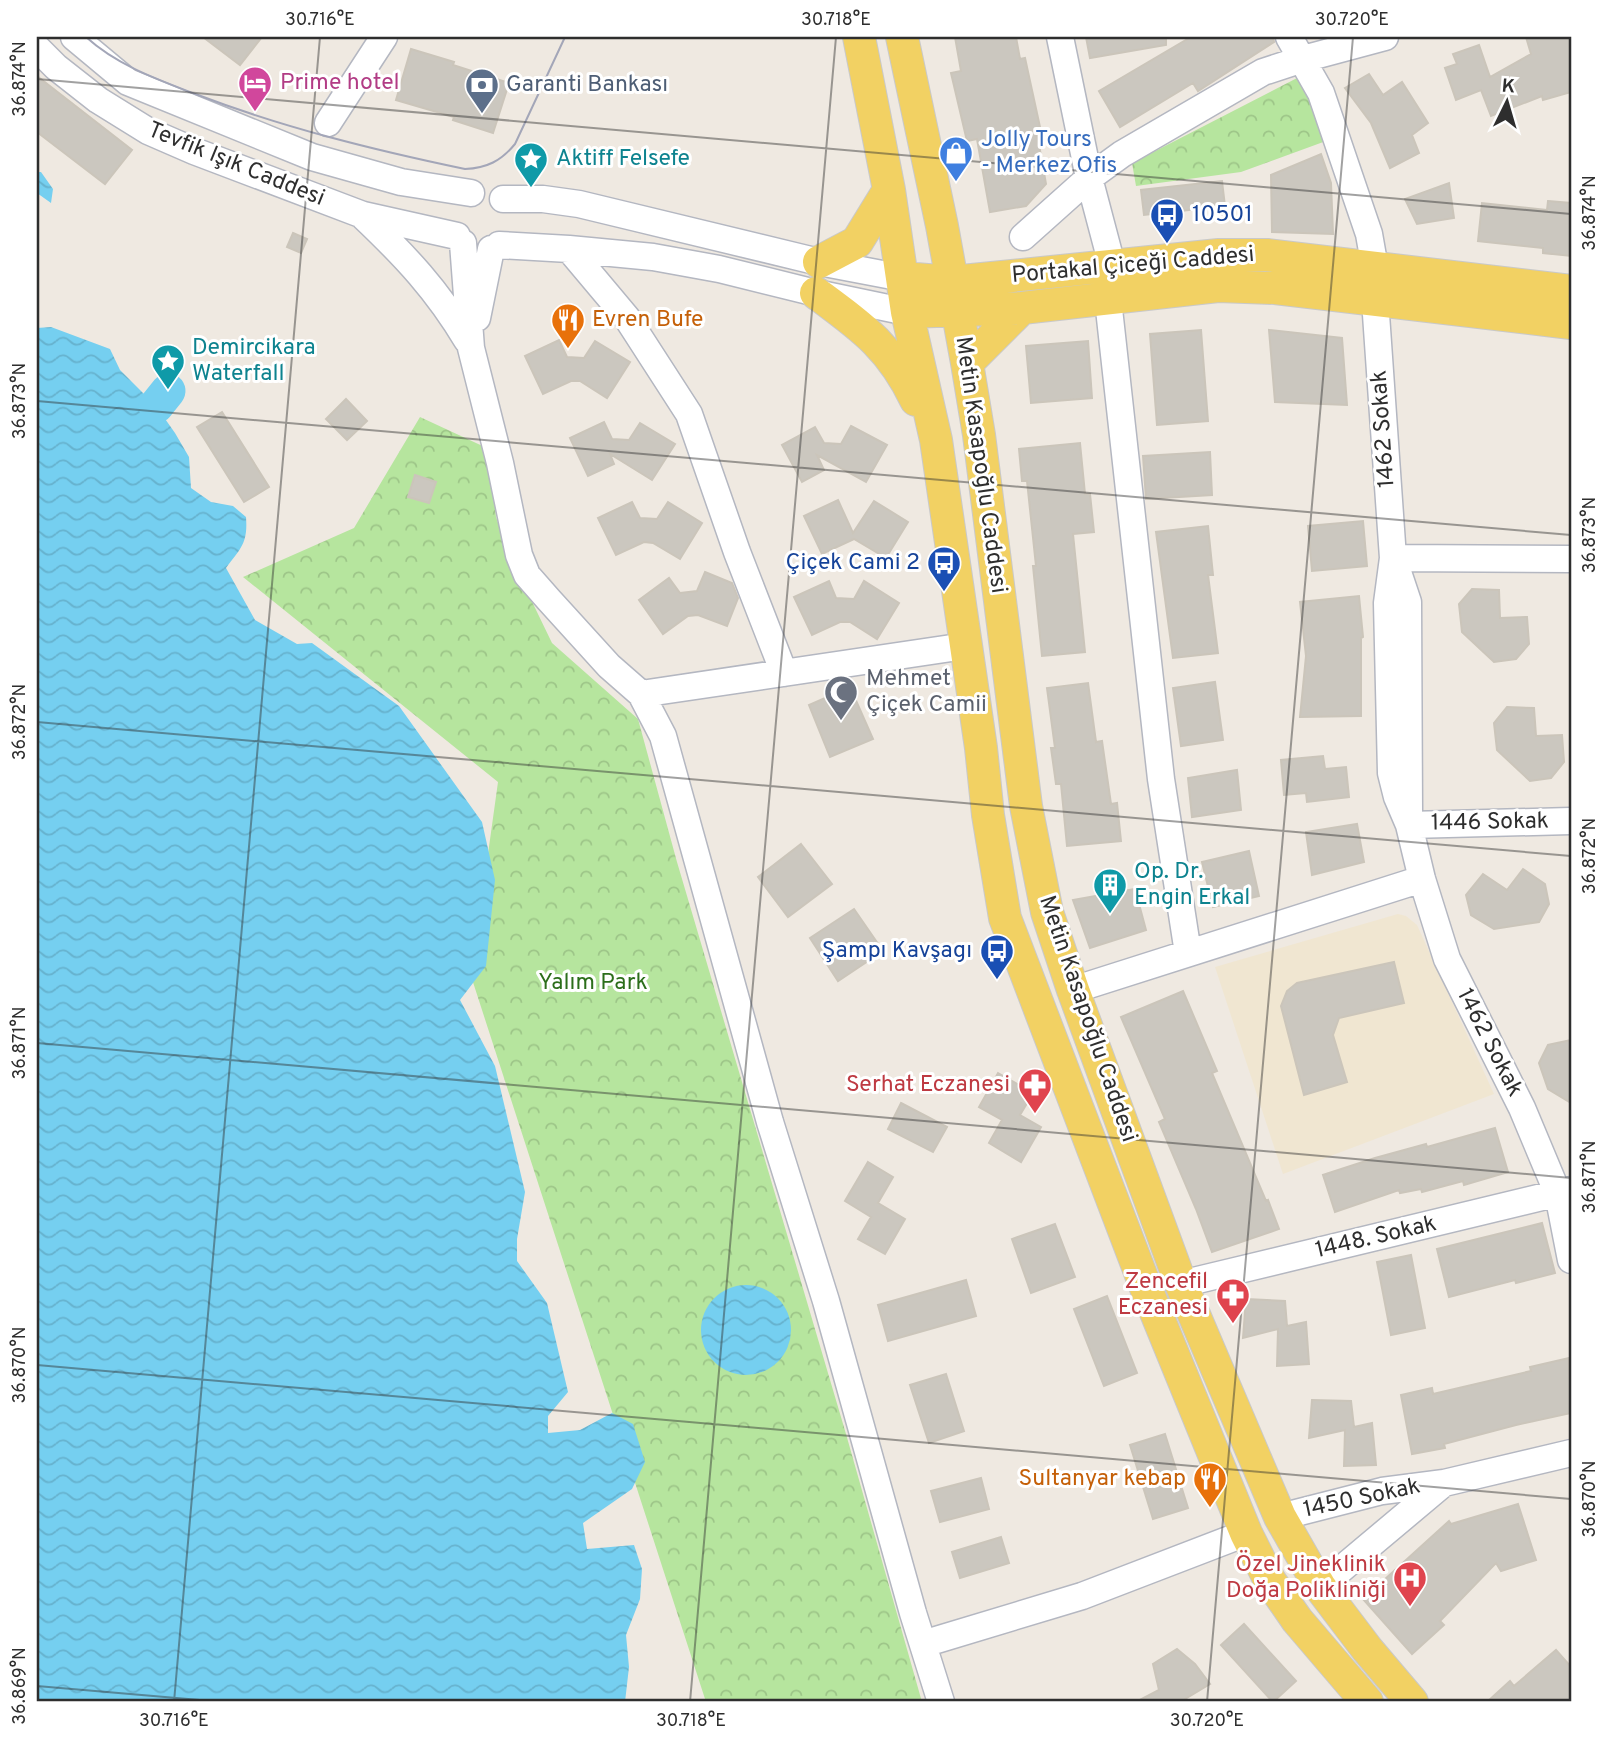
<svg xmlns="http://www.w3.org/2000/svg" width="1608" height="1739" font-family="Overpass,sans-serif">
<style>
.education{fill:#f0e6d1}
.forest{fill:url(#forest-crowns)}
.water{fill:url(#water-waves)}
.lines{fill:none;stroke-linecap:round;stroke-linejoin:round}
.river{stroke:#75cff0;stroke-width:35}
.building{fill:#cbc7bf;stroke:#cbc5ba;stroke-width:2}
.minor-casing{stroke:#b4b7c1;stroke-width:29}
.major-casing{stroke:#c9c9c9;stroke-width:34}
.minor{stroke:#fff;stroke-width:26}
.major{stroke:#f2d163;stroke-width:32}
.tram{stroke:#a3a6b8;stroke-width:2}
.ticks{fill:none;stroke:#2e2e2e;stroke-width:2;stroke-opacity:0.45}
.labels{text-anchor:middle;dominant-baseline:central;stroke-width:6;stroke-linejoin:round;paint-order:stroke}
.hotel-label{font-size:23px;fill:#b23c85;stroke:#fff;text-anchor:start}
.service-label{font-size:23px;fill:#4e5e75;stroke:#fff;text-anchor:start}
.shop-label{font-size:23px;fill:#366cbe;stroke:#fff;text-anchor:start}
.culture-label{font-size:23px;fill:#0d838f;stroke:#fff;text-anchor:start}
.street-label{font-size:23px;fill:#2e2e2e;stroke:#fff}
.transit-label{font-size:23px;fill:#164399;stroke:#fff;text-anchor:end}
.food-label{font-size:23px;fill:#c56008;stroke:#fff;text-anchor:start}
.worship-label{font-size:23px;fill:#5b616d;stroke:#fff;text-anchor:start}
.park-label{font-size:23px;fill:#2c6e1b;stroke:#fff}
.health-label{font-size:23px;fill:#be3a42;stroke:#fff;text-anchor:end}
.neatline{fill:none;stroke:#2e2e2e;stroke-width:2.5}
.ticks-label{font-size:18px;text-anchor:middle;fill:#2e2e2e}
</style>
<defs>
<pattern id="forest-crowns" width="20" height="18" patternUnits="userSpaceOnUse" patternTransform="scale(1.75)"><rect width="20" height="18" fill="#b6e59e"/><path d="M2 6a3 3 0 1 1 6 0M12 15a3 3 0 1 1 6 0" fill="none" stroke="#9dc588"/></pattern>
<pattern id="water-waves" width="16" height="10" patternUnits="userSpaceOnUse" patternTransform="scale(1.75)"><rect width="16" height="10" fill="#75cff0"/><path d="M0 5q4-4 8 0t8 0" fill="none" stroke="#66b2ce"/></pattern>
</defs>
<rect width="100%" height="100%" fill="#efe9e1"/>
<path class="education" d="M1398,914L1406,916L1417,925L1494,1094L1283,1174L1215,967Z"/>
<path class="forest" d="M1299,77L1326,141L1241,172L1136,186L1132,163Z
M420,417L489,449L496,517L508,552L552,643L638,719L677,862L846,1434L922,1702H706L471,976L498,782L243,577L354,528Z"/>
<path class="water" d="M37,172H41L53,189L51,203L37,193Z
M51,327L110,349L120,370L156,406L175,433L189,457L191,488L211,502L233,506L246,517C248,543 241,548 226,568L255,620L297,644L312,643L399,706L482,822L495,880L486,966L460,1000L495,1066L525,1192L517,1239V1261L547,1303L568,1392L548,1416V1433L580,1430L612,1413L633,1424L645,1462L632,1489L583,1523L587,1549L634,1545L642,1569L640,1599L626,1635L629,1667L625,1702H37V328Z
M701 1330a45 45 0 1 1 90 0a45 45 0 1 1-90 0Z"/>
<g class="lines">
<path class="river" d="M156,406L168,391"/>
</g>
<path class="building" d="M203,37H262L240,65Z
M955,37H1016L1020,59L1025,58L1040,127L1036,128L1046,184L1026,206L990,212L977,139L967,141L951,73L961,71Z
M1086,37H1166V45L1090,58Z
M1191,37H1273L1274,42L1198,91L1193,83L1120,127L1099,91Z
M1526,37H1571V92L1543,100L1542,96L1491,116L1481,90L1456,100L1445,68L1457,64L1453,54L1479,45L1490,77L1531,54Z
M411,49L454,62L453,65L509,83L493,133L453,120L454,117L396,100Z
M1369,74L1383,95L1402,82L1428,123L1412,135L1419,153L1390,168L1371,123L1345,88Z
M37,76L132,150L105,184L37,132Z
M1321,154L1331,183L1333,234L1272,232L1271,175Z
M1222,181L1225,206L1144,215L1141,190Z
M1449,183L1454,218L1417,224L1405,199Z
M1548,201L1571,203V256L1543,253V248L1478,241L1482,203L1547,210Z
M293,233L307,239L301,253L287,247Z
M1201,330L1208,421L1157,425L1150,334Z
M1269,330L1342,338L1347,405L1275,402Z
M559,340L567,357L584,358L595,341L630,362L607,398L580,381H571L543,394L525,356Z
M1088,341L1092,398L1031,403L1026,346Z
M346,399L367,421L347,440L326,419Z
M222,412L269,487L244,502L197,427Z
M604,422L612,439L629,440L640,423L675,444L652,480L610,454L614,464L588,476L570,438Z
M851,426L887,445L866,482L817,455L824,470L802,482L782,445L815,427L824,443L841,444Z
M1080,443L1085,494H1090L1094,532L1073,534L1085,652L1042,656L1033,566H1036L1027,481H1022L1019,449Z
M1210,452L1212,495L1146,499L1143,456Z
M415,475L436,482L429,503L408,497Z
M838,500L853,533L874,501L908,522L886,558L854,539L822,554L804,516Z
M632,502L640,518L657,519L668,502L702,523L680,559L653,543L644,542L616,555L598,518Z
M1363,521L1367,566L1312,571L1308,526Z
M1208,526L1213,575H1208L1218,653L1173,658L1156,532Z
M705,572L732,583L738,598L727,626L698,615L688,616L663,634L639,600L669,578L680,593L697,591Z
M829,581L836,598L854,599L864,581L899,603L877,639L850,622H840L812,635L794,597Z
M1472,589L1499,590L1500,618L1527,617L1529,644L1516,659L1494,662L1462,632L1459,604Z
M1359,596L1363,637L1361,638V716L1300,717L1306,656L1300,602Z
M1215,682L1223,740L1181,746L1173,688Z
M1088,683L1096,742L1102,741L1111,804L1117,803L1121,841L1067,846L1061,784H1056L1051,748H1055L1047,688Z
M850,687L873,739L830,757L809,705Z
M1507,707L1534,708L1536,736L1562,735L1564,762L1551,778L1530,781L1497,750L1494,723Z
M1323,756L1325,769L1346,767L1349,797L1307,802L1306,793L1284,795L1281,760Z
M1237,770L1241,810L1192,817L1188,778Z
M1357,824L1364,862L1312,875L1306,832Z
M801,844L832,884L788,917L758,877Z
M1249,851L1259,896L1213,907L1202,862Z
M1523,869L1545,884L1549,904L1539,922L1494,929L1471,915L1466,895L1483,874L1507,890Z
M1135,889L1146,930L1090,948L1073,900Z
M854,909L883,951L838,981L810,938Z
M1394,962L1404,1003L1339,1018L1333,1035L1347,1082L1304,1095L1281,1006L1287,991L1297,983Z
M1183,991L1217,1071L1212,1073L1266,1201L1268,1200L1279,1229L1212,1252L1196,1209L1159,1122L1165,1119L1121,1017Z
M1571,1040V1103L1548,1089L1539,1063L1548,1045Z
M998,1073L1033,1093L1020,1115L1041,1127L1021,1162L989,1143L1002,1120L979,1107Z
M901,1103L947,1127L933,1152L888,1129Z
M1495,1128L1508,1172L1464,1185L1463,1181L1422,1192L1421,1189L1400,1193L1399,1190L1335,1212L1323,1175L1375,1158L1426,1144L1427,1147Z
M868,1162L893,1177L878,1203L905,1219L885,1254L858,1239L871,1217L845,1201Z
M1542,1223L1555,1273L1516,1283L1515,1280L1449,1297L1437,1249Z
M1055,1224L1075,1277L1031,1293L1012,1239Z
M1411,1255L1425,1328L1391,1335L1377,1262Z
M966,1280L976,1316L888,1341L878,1305Z
M1107,1296L1137,1373L1104,1386L1074,1309Z
M1246,1299L1285,1301L1287,1326L1306,1322L1309,1364L1277,1366L1278,1329L1243,1338Z
M1569,1358L1571,1413L1516,1425L1444,1444L1445,1448L1412,1454L1401,1395L1432,1388L1433,1394L1531,1371L1530,1367Z
M946,1374L964,1431L929,1443L910,1385Z
M1312,1400L1351,1401L1354,1427L1372,1423L1376,1465L1344,1466L1345,1430L1309,1438Z
M1165,1434L1188,1508L1153,1519L1130,1445Z
M981,1478L989,1509L940,1522L931,1491Z
M1518,1504L1536,1560L1501,1571L1496,1563L1440,1621L1444,1625L1412,1654L1363,1599L1449,1521L1451,1524Z
M1001,1537L1009,1563L960,1578L952,1552Z
M1244,1624L1296,1681L1273,1702L1221,1645Z
M1177,1649L1195,1664L1210,1684L1180,1702H1136L1159,1690L1153,1664Z
M1556,1650L1571,1667V1702H1487L1510,1681L1514,1686Z"/>
<g class="lines">
<g class="minor-casing">
<path id="minor" d="M74,37L128,82L312,157L401,182L471,193
M1060,37L1089,178L1112,265
M1289,37L1321,93L1369,234L1375,268
M37,48L56,67L98,100L148,131L194,151L363,215L457,236
M328,123L384,37
M503,199H543L579,204L819,262L903,278
M364,217C406,257 437,290 467,340
M1023,237L1089,178L1122,154L1263,72L1303,59L1385,37
M463,243L471,348L500,463L519,555L527,575L549,600L609,666L641,694L663,736L770,1122L826,1301L913,1613L941,1702
M499,245L569,249L653,257L719,269L816,293L907,312
M569,249L627,318L689,414L737,552L784,673
M1108,300L1161,779L1188,953
M1375,300L1393,558L1387,603L1391,773L1397,797L1409,825L1422,879L1447,959L1522,1108L1558,1194L1571,1260
M477,318L491,249
M1393,558L1571,559
M1396,566L1408,602L1409,812
M641,694L965,646
M1409,825L1571,821
M1073,990L1422,879
M1181,1284L1571,1190
M1280,1517L1382,1491L1444,1483L1571,1453
M1320,1587L1444,1483
M923,1644L1082,1596L1246,1533"/>
</g>
<g class="major-casing">
<path id="major" d="M859,37L889,190L907,312L936,440L981,748L988,815L1005,918L1146,1288L1246,1533L1270,1581L1297,1620L1367,1702
M902,37L942,226L967,363L979,435L1026,806L1047,912L1073,990L1181,1284L1280,1517L1320,1587L1367,1649L1412,1702
M819,262L857,242L889,190
M903,278L952,282L1219,255H1267L1571,291
M816,293C862,327 891,347 916,400
M907,312L1022,308L1218,286L1275,288L1571,323
M967,363L1022,308"/>
</g>
<use href="#minor" class="minor"/>
<use href="#major" class="major"/>
<path class="tram" d="M86,37C118,66 159,80 198,95C285,128 374,150 465,169C487,168 501,161 515,144L565,37"/>
</g>
<path class="ticks" d="M37,79L1571,214M37,401L1571,535M37,722L1571,856M37,1043L1571,1178M37,1365L1571,1499M37,1686L223,1702M174,1702L320,37M690,1702L836,37M1207,1702L1353,37"/>
<defs>
<g id="hotel-pin" transform="scale(1.75)"><path d="M0 17L-7.5 6A9.5 9.5 0 1 1 7.5 6Z" fill="#d1479c" stroke="#fff"/><path d="M-6-4.5h1.5V1H6V5H4.5V3h-9V5H-6ZM-4 0a1.8 1.8 0 1 1 3.6 0ZM.5 0V-2.5h3Q6-2.5 6 0Z" fill="#fff"/></g>
<g id="bank-pin" transform="scale(1.75)"><path d="M0 17L-7.5 6A9.5 9.5 0 1 1 7.5 6Z" fill="#5c6f8a" stroke="#fff"/><path d="M-6-4H6V4H-6ZM0-2.3a2.3 2.3 0 1 0 0 4.6a2.3 2.3 0 1 0 0-4.6Z" fill="#fff"/></g>
<g id="shop-pin" transform="scale(1.75)"><path d="M0 17L-7.5 6A9.5 9.5 0 1 1 7.5 6Z" fill="#3f7fe0" stroke="#fff"/><path d="M-5-2.5h2.3a2.7 3.5 0 0 1 5.4 0H5L5.5 6h-11ZM-1.5-2.5h3a1.5 2.3 0 0 0-3 0Z" fill="#fff"/></g>
<g id="sight-pin" transform="scale(1.75)"><path d="M0 17L-7.5 6A9.5 9.5 0 1 1 7.5 6Z" fill="#0f9aa8" stroke="#fff"/><path d="M0-6L1.8-2.2L6-1.7L2.9 1.2L3.7 5.4L0 3.3L-3.7 5.4L-2.9 1.2L-6-1.7L-1.8-2.2Z" fill="#fff"/></g>
<g id="bus-pin" transform="scale(1.75)"><path d="M0 17L-7.5 6A9.5 9.5 0 1 1 7.5 6Z" fill="#1a4fb4" stroke="#fff"/><path d="M-5-6H5V4H4V6H2V4H-2V6H-4V4H-5ZM-3.5-4V0h7V-4ZM-3.5 1.2v1.5H-2V1.2ZM2 1.2v1.5H3.5V1.2Z" fill="#fff"/></g>
<g id="restaurant-pin" transform="scale(1.75)"><path d="M0 17L-7.5 6A9.5 9.5 0 1 1 7.5 6Z" fill="#e8710a" stroke="#fff"/><path d="M-5-6h1v4h1v-4h1v4h1v-4h1v5L-1.5 .5V6h-2V.5L-5-1ZM5-6V6H3V1.5H1.5Q1.5-4 5-6Z" fill="#fff"/></g>
<g id="mosque-pin" transform="scale(1.75)"><path d="M0 17L-7.5 6A9.5 9.5 0 1 1 7.5 6Z" fill="#6b7280" stroke="#fff"/><path d="M3.5-4.9A6 6 0 1 0 3.5 4.9A5 5 0 1 1 3.5-4.9Z" fill="#fff"/></g>
<g id="building-pin" transform="scale(1.75)"><path d="M0 17L-7.5 6A9.5 9.5 0 1 1 7.5 6Z" fill="#0f9aa8" stroke="#fff"/><path d="M-4-6H4V6H1V3H-1V6H-4ZM-2.5-4.3h1.7v1.8h-1.7ZM.8-4.3h1.7v1.8H.8ZM-2.5-1h1.7V.8h-1.7ZM.8-1h1.7V.8H.8Z" fill="#fff"/></g>
<g id="pharmacy-pin" transform="scale(1.75)"><path d="M0 17L-7.5 6A9.5 9.5 0 1 1 7.5 6Z" fill="#e0444e" stroke="#fff"/><path d="M-2-6h4v4h4v4h-4v4h-4v-4h-4v-4h4Z" fill="#fff"/></g>
<g id="hospital-pin" transform="scale(1.75)"><path d="M0 17L-7.5 6A9.5 9.5 0 1 1 7.5 6Z" fill="#e0444e" stroke="#fff"/><path d="M-5-5h3v3.5h4V-5h3V5h-3V1.5h-4V5h-3Z" fill="#fff"/></g>
</defs>
<g fill-rule="evenodd">
<use href="#hotel-pin" x="255" y="83"/>
<use href="#bank-pin" x="482" y="85"/>
<use href="#shop-pin" x="956" y="153"/>
<use href="#sight-pin" x="531" y="159"/>
<use href="#bus-pin" x="1167" y="215"/>
<use href="#restaurant-pin" x="568" y="320"/>
<use href="#sight-pin" x="168" y="361"/>
<use href="#bus-pin" x="944" y="563"/>
<use href="#mosque-pin" x="841" y="692"/>
<use href="#building-pin" x="1110" y="885"/>
<use href="#bus-pin" x="997" y="951"/>
<use href="#pharmacy-pin" x="1035" y="1085"/>
<use href="#pharmacy-pin" x="1233" y="1295"/>
<use href="#restaurant-pin" x="1210" y="1479"/>
<use href="#hospital-pin" x="1410" y="1578"/>
</g>
<g class="labels">
<g class="hotel-label">
<text x="280" y="83">Prime hotel</text>
</g>
<g class="service-label">
<text x="506" y="85">Garanti Bankası</text>
</g>
<g class="shop-label">
<text x="981" y="140">Jolly Tours<tspan x="981" dy="26">- Merkez Ofis</tspan></text>
</g>
<g class="culture-label">
<text x="556" y="159">Aktiff Felsefe</text>
<text x="192" y="348">Demircikara<tspan x="192" dy="26">Waterfall</tspan></text>
<text x="1134" y="872">Op. Dr.<tspan x="1134" dy="26">Engin Erkal</tspan></text>
</g>
<g class="street-label">
<text transform="translate(236 165) rotate(22)">Tevfik Işık Caddesi</text>
<text transform="translate(1133 266) rotate(-5)">Portakal Çiceği Caddesi</text>
<text transform="translate(1384 429) rotate(-94)">1462 Sokak</text>
<text transform="translate(980 465) rotate(82)">Metin Kasapoğlu Caddesi</text>
<text transform="translate(1490 823) rotate(-1)">1446 Sokak</text>
<text transform="translate(1087 1019) rotate(71)">Metin Kasapoğlu Caddesi</text>
<text transform="translate(1489 1043) rotate(63)">1462 Sokak</text>
<text transform="translate(1376 1238) rotate(-13)">1448. Sokak</text>
<text transform="translate(1362 1499) rotate(-12)">1450 Sokak</text>
</g>
<g class="transit-label">
<text x="1192" y="215" text-anchor="start">10501</text>
<text x="920" y="563">Çiçek Cami 2</text>
<text x="972" y="951">Şampı Kavşagı</text>
</g>
<g class="food-label">
<text x="592" y="320">Evren Bufe</text>
<text x="1186" y="1479" text-anchor="end">Sultanyar kebap</text>
</g>
<g class="worship-label">
<text x="866" y="679">Mehmet<tspan x="866" dy="26">Çiçek Camii</tspan></text>
</g>
<g class="park-label">
<text x="593" y="983">Yalım Park</text>
</g>
<g class="health-label">
<text x="1010" y="1085">Serhat Eczanesi</text>
<text x="1208" y="1282">Zencefil<tspan x="1208" dy="26">Eczanesi</tspan></text>
<text x="1386" y="1565">Özel Jineklinik<tspan x="1386" dy="26">Doğa Polikliniği</tspan></text>
</g>
</g>
<rect width="1608" height="1739" fill="none" stroke="#ffffff" stroke-width="77"/>
<g transform="translate(1507 102) rotate(5)" stroke="#ffffff" stroke-width="5" paint-order="stroke">
<path d="M0-5L12 26L0 18L-12 26Z" fill="#2e2e2e"/>
<text y="-10" font-size="19" font-weight="bold" text-anchor="middle" fill="#2e2e2e">K</text>
</g>
<rect x="38" y="38" width="1532" height="1662" class="neatline"/>
<g class="ticks-label">
<text x="320" y="25">30.716°E</text>
<text x="836" y="25">30.718°E</text>
<text x="1352" y="25">30.720°E</text>
<text transform="translate(19 79) rotate(-90)" y="6">36.874°N</text>
<text transform="translate(1589 213) rotate(-90)" y="6">36.874°N</text>
<text transform="translate(19 401) rotate(-90)" y="6">36.873°N</text>
<text transform="translate(1589 535) rotate(-90)" y="6">36.873°N</text>
<text transform="translate(19 722) rotate(-90)" y="6">36.872°N</text>
<text transform="translate(1589 856) rotate(-90)" y="6">36.872°N</text>
<text transform="translate(19 1043) rotate(-90)" y="6">36.871°N</text>
<text transform="translate(1589 1177) rotate(-90)" y="6">36.871°N</text>
<text transform="translate(19 1365) rotate(-90)" y="6">36.870°N</text>
<text transform="translate(1589 1499) rotate(-90)" y="6">36.870°N</text>
<text transform="translate(19 1686) rotate(-90)" y="6">36.869°N</text>
<text x="174" y="1726">30.716°E</text>
<text x="691" y="1726">30.718°E</text>
<text x="1207" y="1726">30.720°E</text>
</g>
</svg>
